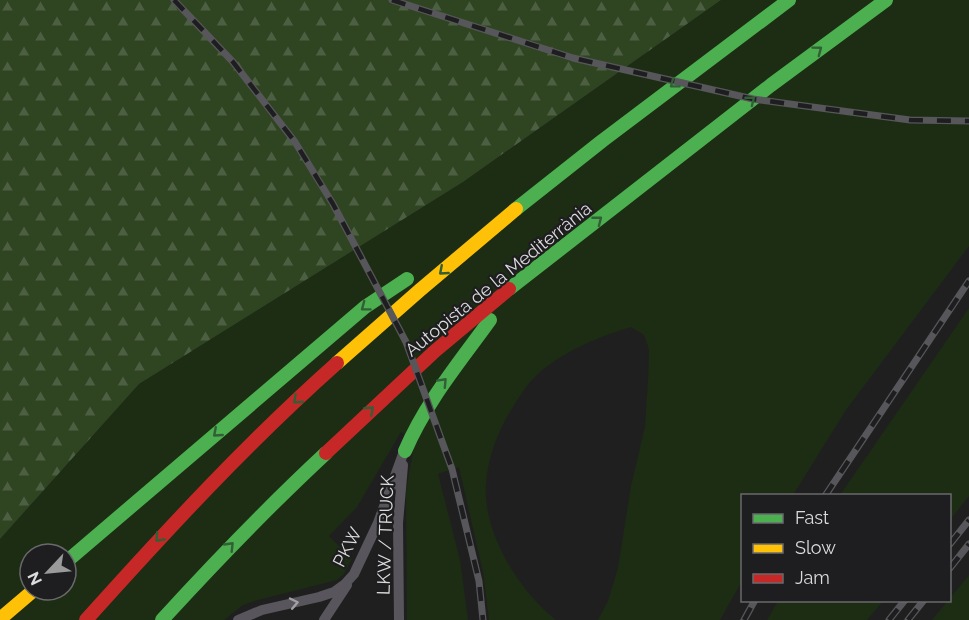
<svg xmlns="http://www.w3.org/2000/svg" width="969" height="620" font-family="Raleway,sans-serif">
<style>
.green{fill:#1c2d14;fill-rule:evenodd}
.forest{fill:url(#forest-firs)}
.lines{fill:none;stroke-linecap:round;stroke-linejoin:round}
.lane{stroke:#58565c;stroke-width:10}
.fast{stroke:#4caf50;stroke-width:14}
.slow{stroke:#ffc107;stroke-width:14}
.jam{stroke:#c62828;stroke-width:14}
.rail-casing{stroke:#57565a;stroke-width:7}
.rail{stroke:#1e1e20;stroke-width:4.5;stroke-dasharray:14;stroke-linecap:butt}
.oneway{stroke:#335f36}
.oneway2{stroke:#a1a0a3}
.labels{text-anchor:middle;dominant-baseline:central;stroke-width:4.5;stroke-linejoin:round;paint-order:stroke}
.street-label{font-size:18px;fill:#dcdcdd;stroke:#1e1e20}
</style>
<defs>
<pattern id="forest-firs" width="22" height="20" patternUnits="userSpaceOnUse" patternTransform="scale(1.5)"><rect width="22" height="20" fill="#2f4522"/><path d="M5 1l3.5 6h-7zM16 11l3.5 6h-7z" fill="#4d5f42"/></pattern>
</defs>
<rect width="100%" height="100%" fill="#1f1f1f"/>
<path class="green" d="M721,0H969V246L846,410L793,495L742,496V581L720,620H598L608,601L618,568L631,486L645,427L649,364V349L644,335L631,327C598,337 564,351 538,374C527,384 519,397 511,410C498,431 488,457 486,483C482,532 519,591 556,620H489L483,572L459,467L438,474L460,560L468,620H407L406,491L415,440L401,432L357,507L329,536L352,559L343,575L337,580L258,600L243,605L224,620H0V539L139,384L463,182ZM30,554H66V590H30Z
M969,308V496L950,520V496L840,495Z
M969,575V620H932Z
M778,601V600L883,601L867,620H767Z"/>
<path class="forest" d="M0,0H721L463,182L139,384L0,539Z"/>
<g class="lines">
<path class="lane" d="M238,620L262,610L319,597L334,592L345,584L354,574L378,523L403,454
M324,620L347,585
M399,620L398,523L403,465"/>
<path class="fast" d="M516,209L602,141L789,0
M509,289L771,85L886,0
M405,451C426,402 459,363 490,320
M66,562L365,307L407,279
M162,620C215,562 269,506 326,453"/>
<path class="slow" d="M337,363L420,290L516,209
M0,619L34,590"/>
<path class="jam" d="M326,453L435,351L509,289
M86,620C166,531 247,443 337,363"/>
<g class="rail-casing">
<path id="rail" d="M174,0L233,62L295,142L333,204L406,342L452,469L479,581L483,620
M392,0L573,58L753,99L910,120L969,121
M825,496L969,281
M950,544L969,520
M950,568L969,544
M744,620L755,600
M889,620L905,600
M908,620L924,600"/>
</g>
<use href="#rail" class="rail"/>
</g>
<defs><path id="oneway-chevron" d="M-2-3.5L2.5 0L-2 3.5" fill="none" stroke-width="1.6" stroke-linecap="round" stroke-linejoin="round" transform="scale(1.5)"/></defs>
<g class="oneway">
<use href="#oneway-chevron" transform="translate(818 50) rotate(-37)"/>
<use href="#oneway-chevron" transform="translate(674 84) rotate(143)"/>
<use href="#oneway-chevron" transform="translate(751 100) rotate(-38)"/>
<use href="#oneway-chevron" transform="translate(598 220) rotate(-38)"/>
<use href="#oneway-chevron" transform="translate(443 271) rotate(139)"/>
<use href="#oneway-chevron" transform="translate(365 307) rotate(143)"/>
<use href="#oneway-chevron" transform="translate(443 382) rotate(-47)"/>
<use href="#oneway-chevron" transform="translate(297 400) rotate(137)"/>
<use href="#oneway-chevron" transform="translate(370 410) rotate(-43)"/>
<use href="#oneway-chevron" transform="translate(217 433) rotate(139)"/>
<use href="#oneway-chevron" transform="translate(159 538) rotate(133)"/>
<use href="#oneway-chevron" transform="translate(230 546) rotate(-46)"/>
</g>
<use class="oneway2" href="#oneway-chevron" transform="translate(294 603) rotate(-12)"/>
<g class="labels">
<g class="street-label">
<text transform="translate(498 279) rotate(-39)">Autopista de la Mediterrània</text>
<text transform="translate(385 535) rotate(-88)">LKW / TRUCK</text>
<text transform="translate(347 547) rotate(-63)">PKW</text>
</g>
</g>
<rect x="741" y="494" width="210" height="108" fill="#1e1e20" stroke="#6a6a6c" stroke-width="1.5"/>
<rect x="753" y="514" width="30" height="9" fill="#4caf50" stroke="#6a6a6c" stroke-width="1.5"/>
<text x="795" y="524" font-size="18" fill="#dcdcdd">Fast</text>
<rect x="753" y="544" width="30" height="9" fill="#ffc107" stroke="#6a6a6c" stroke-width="1.5"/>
<text x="795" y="554" font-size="18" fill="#dcdcdd">Slow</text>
<rect x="753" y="574" width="30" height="9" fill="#c62828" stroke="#6a6a6c" stroke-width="1.5"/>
<text x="795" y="584" font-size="18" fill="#dcdcdd">Jam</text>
<g transform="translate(48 572) rotate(244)"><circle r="28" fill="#1e1e20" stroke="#6a6a6c" stroke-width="1.5"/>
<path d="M0-4.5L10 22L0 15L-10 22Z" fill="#9a9a9a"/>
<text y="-9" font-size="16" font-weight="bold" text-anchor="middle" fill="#dcdcdd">N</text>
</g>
</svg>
